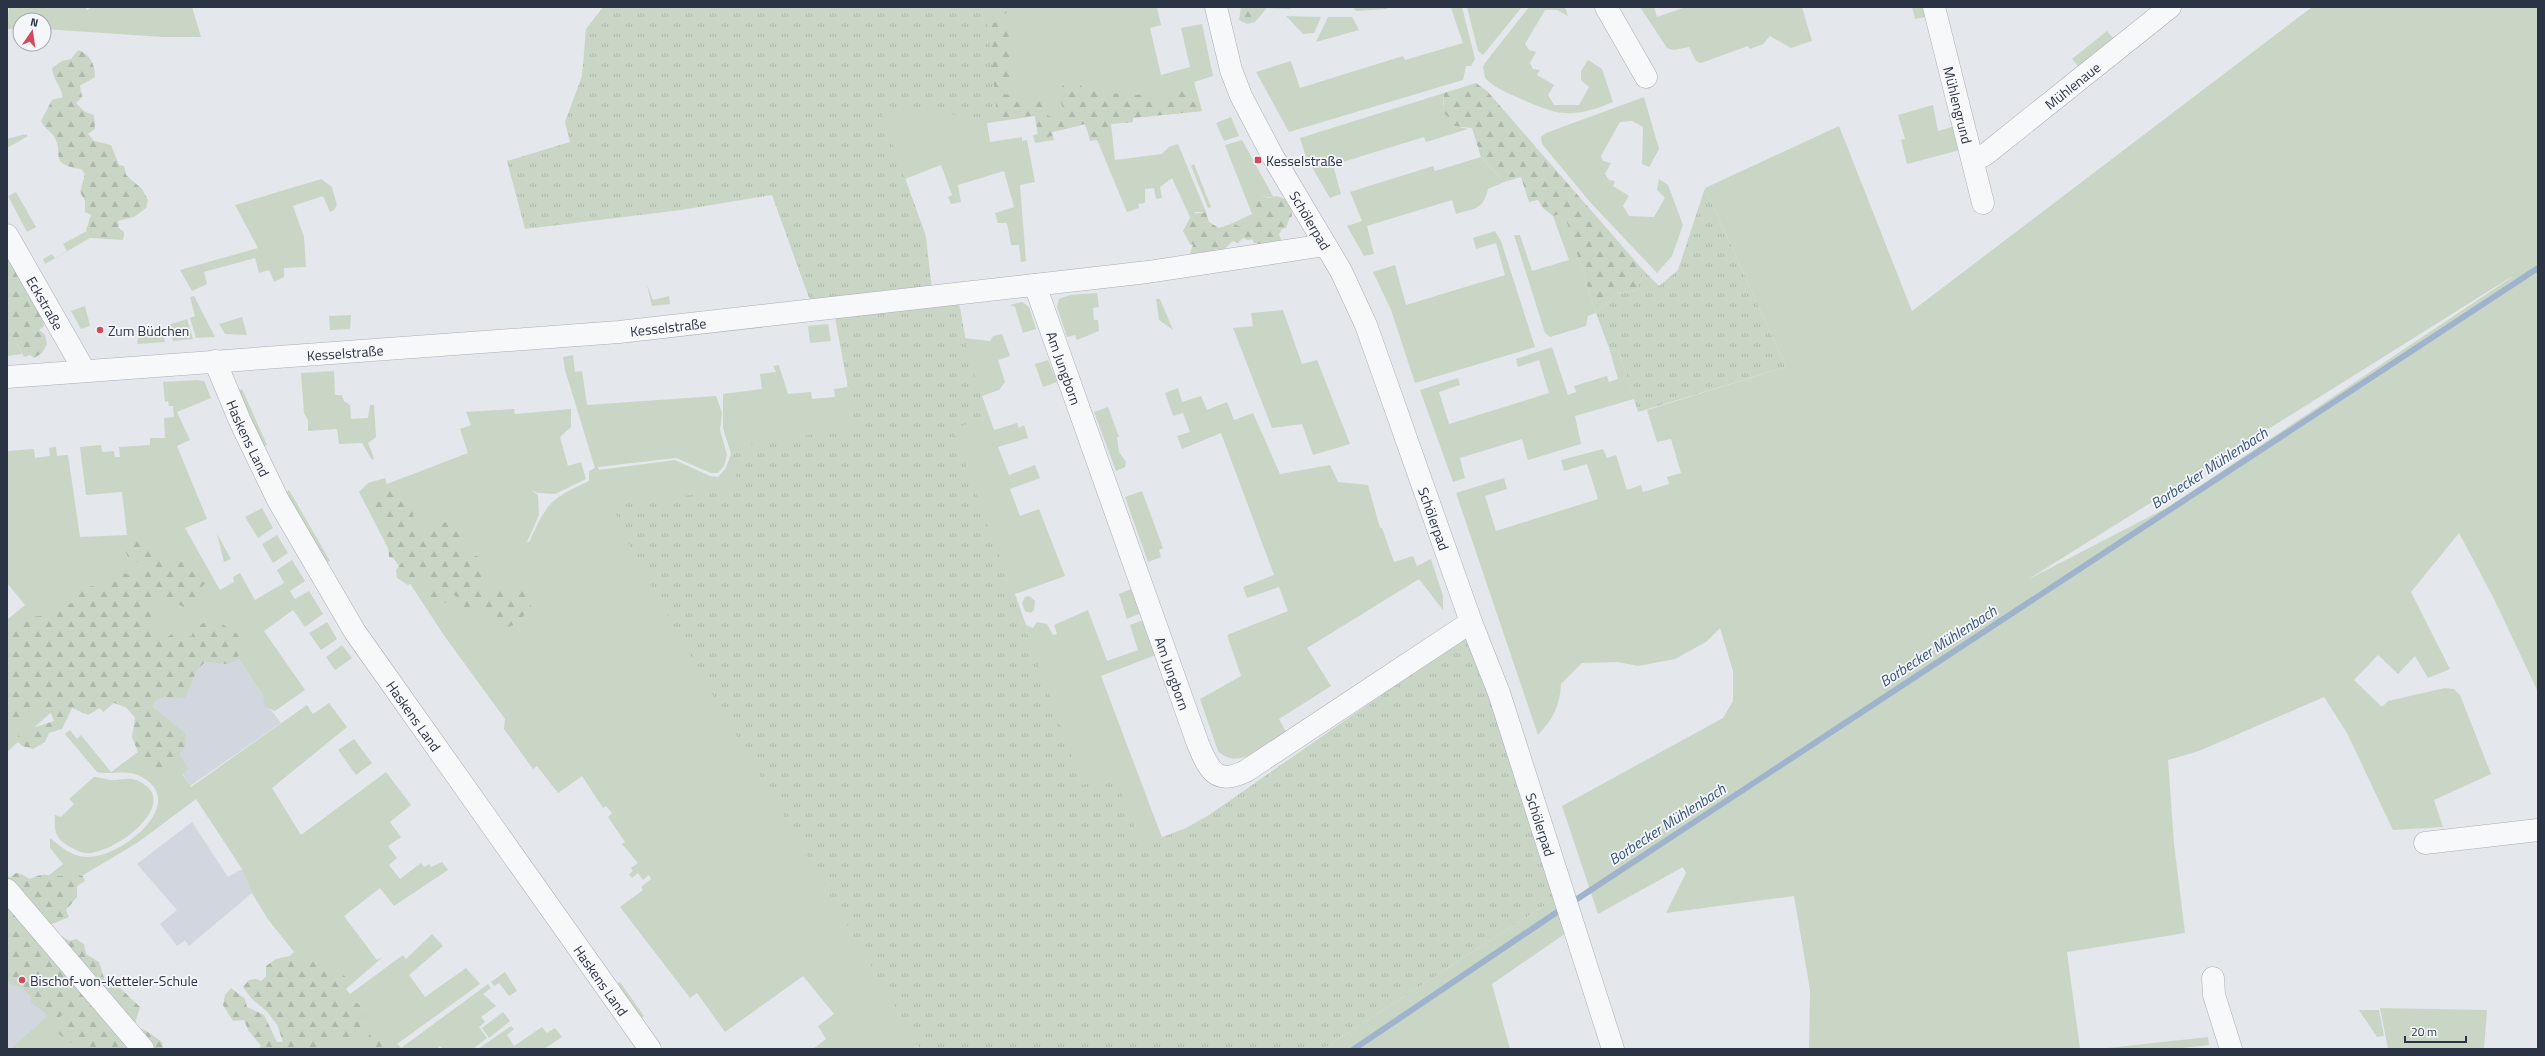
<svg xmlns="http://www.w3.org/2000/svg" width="2545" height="1056" font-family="'Titillium Web',sans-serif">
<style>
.built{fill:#d2d6de}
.green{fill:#c9d6c5;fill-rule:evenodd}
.forest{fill:url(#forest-firs)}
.park{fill:url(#park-tufts)}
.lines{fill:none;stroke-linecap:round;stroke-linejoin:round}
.stream{stroke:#9fb4cc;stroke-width:6}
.minor-casing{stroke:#a9aeb7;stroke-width:23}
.minor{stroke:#f7f8fa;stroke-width:22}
.poi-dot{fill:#d1495b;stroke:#f4f6f9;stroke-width:1.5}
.labels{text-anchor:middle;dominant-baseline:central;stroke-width:3.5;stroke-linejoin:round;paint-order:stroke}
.street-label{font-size:14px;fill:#2b3445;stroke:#f4f6f9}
.poi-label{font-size:14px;fill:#2b3445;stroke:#f4f6f9;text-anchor:start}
.water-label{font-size:15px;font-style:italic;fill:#34527a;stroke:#f4f6f9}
</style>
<defs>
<pattern id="forest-firs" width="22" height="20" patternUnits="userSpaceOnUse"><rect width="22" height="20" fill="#c9d6c5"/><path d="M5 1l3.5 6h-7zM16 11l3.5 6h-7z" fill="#adb8ab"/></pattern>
<pattern id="park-tufts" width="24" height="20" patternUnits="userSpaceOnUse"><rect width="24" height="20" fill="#c9d6c5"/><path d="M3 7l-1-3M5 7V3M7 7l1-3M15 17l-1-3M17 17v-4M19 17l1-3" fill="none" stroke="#adb8ab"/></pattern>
</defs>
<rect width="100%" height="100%" fill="#e4e7ec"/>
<path class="built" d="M229,644L263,696L266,707L272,711L281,723L190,786L182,773L189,769L144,699Z
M192,822L228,877L242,869L252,893L189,946L185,940L177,946L160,924L177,910L137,864Z
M7,940L57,1007L10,1049H7Z"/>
<path class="green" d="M9,7H85L87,10L92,7H192L201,37H163L44,29V20H20V29H7Z
M676,7H1157L1161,25L1150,28L1161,75L1190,67L1181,28L1202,24L1213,76L1194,82L1202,111L1133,118V122L1111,124L1115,160L1162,154L1169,147L1178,144L1206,212H1195L1191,219L1172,178L1160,187L1162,198L1156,199L1154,188L1145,189V203L1138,204L1139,208L1127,212L1097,140L1090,141L1086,124L1052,132L1054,140L1035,143L1033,135L1038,134L1035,116L987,123L990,142L1022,137V141L1027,140L1035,182L1020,185L1026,261L1021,262L1019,245H1011L1007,223H998L995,213L1014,207L1004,171L958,185L961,202L951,204L948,197L952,195L941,165L905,179L926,237L930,274Z
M1353,7H1387V9L1356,11Z
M1455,7H1462L1475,59L1471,66H1466L1463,80L1289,132L1256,72L1291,61L1300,88L1403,56L1405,60L1463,43L1451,8Z
M1467,7H1522L1483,55L1478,51Z
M1529,7H1565L1568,16L1557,10H1545L1525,44L1529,50L1536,52L1530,63L1533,69L1540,70L1537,75L1554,85L1548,95L1554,105H1579L1589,87L1581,80V71L1588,60L1602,69L1613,102C1572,119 1559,116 1519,98C1507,93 1495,88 1485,78L1483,67L1485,63Z
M1640,7H1654L1657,17L1686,7H1802L1812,41L1791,48L1770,36L1763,44L1750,49L1748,46L1701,63L1696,61L1689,47L1674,50L1667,48Z
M1912,7H1924L1926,17L1915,19Z
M2312,7H2538V692L2494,599L2459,533L2411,592L2450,669L2428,678L2415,656L2398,674L2378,655L2354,680L2382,707L2388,701L2445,688L2454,689L2460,695L2491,774L2434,800L2443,827L2393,830L2347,733L2324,697L2199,751L2168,760L2174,844L2185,933L2067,952L2080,1049H1809L1810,990L1794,896L1666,913L1686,873L1683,867L1598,914L1562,806L1723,718L1733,701V671L1720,628L1706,642L1675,659L1638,666L1618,662L1582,663L1561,684C1560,706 1553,719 1538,735L1456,493L1504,478L1507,489L1485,496L1496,531L1598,499L1587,464L1564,471L1561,460L1603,449L1607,458L1616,455L1627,490L1641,485L1643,492L1669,484L1667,477L1681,473L1671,439L1657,442L1647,410L1786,367L1705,188L1839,126L1912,311ZM2512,277L2170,506L2029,579L2511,277Z
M1286,16L1321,17L1314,33L1303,34Z
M1328,17H1352L1359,30L1316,42Z
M2107,31L2114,39L2079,67L2072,59Z
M1444,93L1443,105L1453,126L1468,129L1426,142L1424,137L1333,165L1341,194L1330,198L1306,157L1300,138Z
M1644,97L1659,149L1649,167L1642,164L1643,127L1632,121L1620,122L1601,156L1603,161L1611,163L1605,174L1609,180L1615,181L1613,186L1629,196L1623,206L1629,216L1654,217L1665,198L1657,190L1659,179L1668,185L1683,225L1672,256L1657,273L1590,202L1542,144L1541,137L1546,133Z
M1933,105L1938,131L1955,126L1960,150L1907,164L1901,140L1905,139L1898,115Z
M1231,117L1239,136L1224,141L1216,123Z
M26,134L28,136L7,148V139Z
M1242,140L1274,198L1262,196C1257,203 1258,210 1261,218L1242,228L1233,223L1252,214L1225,145Z
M1481,157L1504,182L1488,189C1484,209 1474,209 1456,214L1452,200L1367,226L1374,254L1364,256L1347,226L1362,221L1350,192L1433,166L1435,171Z
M1194,164L1211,207L1208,208L1191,166Z
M321,179L332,187L337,205L334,210L330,212L323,196L293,206L304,237L306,267L284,268V277L274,282L269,270L259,273L255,258L204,272L207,284L192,291L180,270L258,248L235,205Z
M16,192L36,227L27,232L8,196Z
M1564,212L1596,313L1588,316L1586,326L1550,337L1545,333L1514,235H1520L1532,271L1569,260L1553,216Z
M87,231L90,238L45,264L43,259L52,254L55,258L67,251L63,244Z
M1495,231L1501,241L1535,347L1415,383L1391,310L1373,272L1395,265L1406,305L1505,275L1496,243L1476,249L1473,238Z
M647,285L653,300L669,296L670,304L652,306Z
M1097,293L1099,307L1093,308L1094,320H1098L1099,331L1077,340L1075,335L1067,337L1057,307L1059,299L1070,295Z
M194,296L215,337L196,338L190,318L195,316L190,297Z
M1156,299H1160L1173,330L1159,320Z
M1022,302L1029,307L1036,329L1023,333L1015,307L1010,305Z
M85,306L90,326L81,329L71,311Z
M960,308L964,338L990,341L993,336L1002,334L1010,356L998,360L1005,382L999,390L982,396L994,430L1017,423L1019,428L1024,425L1028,438L998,447L1009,475L1035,465L1040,478L1010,489L1020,516L1039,509L1065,576L1015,594L1026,625L1033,628L1037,622L1047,624L1053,635L1057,634L1054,625L1088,610L1107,661L1138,650L1130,625L1143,620L1156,655L1101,676L1163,840L1102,868L951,663V309Z
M1283,310L1302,364L1317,360L1350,444L1313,455L1302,424L1272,428L1233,328L1253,326L1251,313Z
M351,315L350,329L330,330L329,316Z
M242,317L247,335L225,334L219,324Z
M187,319L193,339L173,341L168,325Z
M828,324L831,341L810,343L808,326Z
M162,327L165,342L137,344L140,328L142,332Z
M7,334L16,341L22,354L7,356Z
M1552,347L1568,395L1576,392L1574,386L1607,376L1609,382L1618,379L1610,351L1618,350L1634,399L1575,416L1581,444L1528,460L1522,439L1460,458L1465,478L1453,482L1420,390L1458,378L1460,385L1439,392L1449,424L1549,393L1539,360L1518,367L1516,359Z
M573,355L575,372L582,371L587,405L716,396L722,413L720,430L727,455L724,466L718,473H711L676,458L598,467L599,470L675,460L710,476L718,477L726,468L731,454L723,428V394L762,389L760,374L776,372L773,366L779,365L788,394L811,392L812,399L835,397L834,389L848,387L1124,1049H813L826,1039L818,1026L834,1014L803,976L725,1032L697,993L690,998L620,907L643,890L641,887L651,879L649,875L643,880L638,873L632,878L629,874L633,871L631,868L638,863L622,844L625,842L608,817L612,813L606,806L603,808L582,776L558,793L537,766L533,769L504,729L505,719L443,634L392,556L359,492L368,483L385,478L387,484L468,453L460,429L471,425L466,412L514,409L515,414L571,409V427L560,437L568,466L581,462L586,479L555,494L538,493L531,490L538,495L539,515L527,542H529C548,502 549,500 589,481V471L595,468L565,370L563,357Z
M1048,360L1057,382L1043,387L1035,364Z
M334,371L335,395H342L344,401L350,405L351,419L368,418L370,405H374L376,437L368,443L374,458L372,460L362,443L339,444L337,429L308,431V420L304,413L301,373Z
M197,380L204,381L211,398L177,412L190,440L177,446L207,519L185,528L220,590L234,582L233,577L240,573L255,600L284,583L277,570L292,560L305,581L290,591L295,599L309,591L323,614L305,627L293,610L264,631L305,690L275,711L265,707L263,696L229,644L144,699L189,769L182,774L191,787L307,705L313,714L329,703L347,727L272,788L301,835L386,772L411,805L390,822L401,837L388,846L397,858L389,865L400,879L421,863L424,867L429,864L431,867L442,862L448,870L394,906L380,888L344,916L377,960L384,956L346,989L350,994L403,955L406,959L432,934L443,946L409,975L425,997L466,968L480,984L397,1044L401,1048L488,984L491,988L483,994L496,1006L481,1017L485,1022L479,1027L487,1038L473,1049H443L440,1046L437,1049H275L287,1038L251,990L294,952L267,918L252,893L242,869L196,799L137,843L80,877L42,881L63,864L50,848V838C61,847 72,857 87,857C119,859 190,804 142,777C128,769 111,775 97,772L65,734L70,730L77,739L81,735L111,772L154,740L96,672L7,752V620L25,605L7,583V451L34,449L35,458L50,456L49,448L56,447L57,456L68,455L80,537L127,535L122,492L86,495L80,447L101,445L102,452L114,451L115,457H120L119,447L150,445V438H165L164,418L174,417L173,406H169L168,401L165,402L163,382Z
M1178,388L1182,402L1201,396L1207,410L1227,402L1234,420L1253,413L1280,474L1330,465L1338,482L1368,485L1380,528H1382L1394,562L1413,556L1417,566L1431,559L1443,596V610L1419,579L1307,648L1331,686L1279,719L1286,732C1267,744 1238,772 1218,751L1200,699L1241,676L1227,635L1288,611L1279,587L1247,598L1243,587L1274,575L1221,433L1182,449L1177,436L1190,432L1183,413L1173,416L1165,393Z
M242,389L267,445L262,447L237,391Z
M1108,407L1119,437H1117L1119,452L1126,462L1125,467L1116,471L1094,412Z
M289,490L330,561L325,564L285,493Z
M1142,491L1163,548L1159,550L1161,557L1148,562L1125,497Z
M262,508L273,528L258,538L245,517Z
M217,534L231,559L224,562Z
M277,535L288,553L273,563L262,544Z
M1131,589L1141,613L1127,619L1119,594Z
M1029,596L1035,601L1034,610L1031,613L1025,611L1022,603L1025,597Z
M327,622L337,639L321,650L309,633Z
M342,645L352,658L335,670L326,657Z
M354,739L372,763L356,775L338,750Z
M94,777C100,777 106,780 112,780C120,780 128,777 136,780C186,800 116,854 87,853C81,853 76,850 70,847C55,839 54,831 55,815L61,817L74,804L69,799Z
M1562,894L1566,933L1492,984L1510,1049H1323Z
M505,972L517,991L509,996L499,983L494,986L491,982Z
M620,982L644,1016L639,1019L615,986Z
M65,1001L107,1049H10L57,1007Z
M2380,1008L2487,1010L2484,1049H2388Z
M2359,1010H2379L2384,1036L2377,1037Z
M503,1012L510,1021L489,1038L482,1028Z
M511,1026L514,1029L507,1035L514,1046L542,1027L547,1033L555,1028L562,1037L544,1049H478Z
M2208,1037L2209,1045L2175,1049H2099Z"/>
<path class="forest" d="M970,7H1011L1005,14L1000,12V17L993,20L990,18L991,13L987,17Z
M1241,7H1288L1291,9L1267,8L1255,22L1247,24L1239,20Z
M990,22L998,23L999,29L1004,28L1010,32L1008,38L1011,42L1007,51L1011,53L1008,59L1012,66L1007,70L1012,73L1010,74L1011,80L1007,83L1010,86L1006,87L1007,89L1003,92L1006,95L1010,92L1017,102C1028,96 1042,97 1045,109L1049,110L1048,116L1052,117L1057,124L1056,113L1064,111L1060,100L1062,86L1065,85L1064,81L1073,80L1088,91L1090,89L1093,92L1098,90L1102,93L1105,91L1118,94L1122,92L1128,97C1138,93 1151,94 1161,100L1175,89H1183L1189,94H1197L1202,111L1133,118V122L1111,124L1106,128V134L1097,138L1089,136L1085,124L1052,132V136L1045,138L1038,135L1035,116L1016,117L998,121L986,24Z
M78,50C90,54 95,64 95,77L80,86L82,97L76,103L85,112L94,115L95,129L88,134L94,141L111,145L119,165L124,166L126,175L142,189L148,200L146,208L134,217L118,221L119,228L124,232L123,240L90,238L86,230L91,215L85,212V201L80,192L85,174L81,169C46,164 66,153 53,135C49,130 44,128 41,121L52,100L63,97C61,86 53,80 52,68L62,61L71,59Z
M1476,83L1487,91L1644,271L1637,290L1617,293L1596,313L1564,213L1553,216L1543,208L1538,200L1529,202L1521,177L1504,182L1481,157L1472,128L1453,126L1448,122V117L1443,112L1444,93Z
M1262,196L1269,198L1277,196L1290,201L1292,216L1289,219L1286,228L1282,229L1279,235L1285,248L1254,243L1252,239L1248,240L1243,238L1238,243L1233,241L1222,251L1217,249L1192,261L1190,253L1193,245L1190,244L1183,231L1192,214L1206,212L1209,222L1219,228L1233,223L1242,228L1260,218L1258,211L1253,209Z
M7,227L43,319L44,326L39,330L45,335L47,344L42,353L34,358L30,355L24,357L16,341L11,340L7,334Z
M387,488L396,490L402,488C419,504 407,518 421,533H428L435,522C447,522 454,522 461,532L458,543L450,546L479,557L478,568L486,587L512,589L516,583L531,587V610L523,616L519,623L500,630L492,624L493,619L488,611L474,612L470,617L463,618L462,600L452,594L448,596L446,603L428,597L426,590L428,582L422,575L408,585L397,578L396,570L403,561L389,557L387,533L390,527L376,507L373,499Z
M144,537L155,545L156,552L165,556L166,562L175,564L189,559L203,570L206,583L199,589L195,603L186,608L163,597L153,598L156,615L150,618L146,626L152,638L163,640L175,632L191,637C195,626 204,622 215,619L238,635L241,648L237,660L227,664L205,662L197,670L185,698L163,697L155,701L153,707L186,734L185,747L170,766L156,769L142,762L132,737L136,711L114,703L103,712L100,708L88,715L72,708L62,729L49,733L45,742L33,749L22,746L16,740L20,732L54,721L50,711L39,710C30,718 19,721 7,718V637H12L15,618L53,615L62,604L75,603L79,592L91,586L104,589L110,578L120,571L136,578L143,588L149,583L142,573L147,566L129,559L124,548L128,540Z
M16,873L21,874L30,879C47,871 46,877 61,876C70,876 74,874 83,876L85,881L77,886V897L66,910L69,917L45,927L70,941L76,939L84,944L86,954L99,962L105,981L109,986L120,988L140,1007L134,1027L145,1030L162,1042L163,1049H87L86,1044L68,1042L58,1033V1025L66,1020V1013L59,1017L51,1018C44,1012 37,1007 30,1002L32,998L23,989L7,982V874L9,878Z
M294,955L321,965L324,970L335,968L347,978L346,988L342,996C351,1002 359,1002 367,1010L360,1036L346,1040L333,1039L324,1049H258L261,1046L248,1030L244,1020L233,1021L223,1005L225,995L231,988L245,999L247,1007L264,1015L277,1042H283L275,1018L252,999L243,987L249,980L256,979L266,983V966L276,959Z
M372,1028L382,1031L392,1043L403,1049H364Z"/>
<path class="park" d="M603,7H986L997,120L879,105L925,234L933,296L957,293L970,362L989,417L953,429L1082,785L1113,773L1142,845L1186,828L1209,815L1475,630L1562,894L1323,1049H920L715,699L633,554L612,505L737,489L733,449L752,447L751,441L856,430L833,307L813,309L772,195L681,210L525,229L507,161L570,142L565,122L582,76L586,29Z
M1705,188L1786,367L1638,412L1618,350L1610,351L1596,313L1617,293L1637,290L1644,271L1659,286L1678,270Z"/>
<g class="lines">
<path class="stream" d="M1571,903L2538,268
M1354,1049L1563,908"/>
<g class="minor-casing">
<g id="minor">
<path id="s1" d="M1216,7L1231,70L1241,96L1272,155L1341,271L1366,325L1471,622L1499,693L1613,1049"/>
<path d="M1606,7L1646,77"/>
<path id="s2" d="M1934,7L1983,203"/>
<path id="s3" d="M1973,161L1986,154L2170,7"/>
<path id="s4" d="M7,235L84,370"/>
<path id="s5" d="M1035,285L1198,744C1209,770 1216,786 1246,771L1471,622"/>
<path id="s6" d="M215,361L240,421L278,500L355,632L650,1049"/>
<path id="s7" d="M7,377L619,332L1148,272L1325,245"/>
<path d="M2425,843L2538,830"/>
<path d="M7,890L143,1049"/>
<path d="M2213,978L2214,995L2231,1049"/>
</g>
</g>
<use href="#minor" class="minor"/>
</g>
<g class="poi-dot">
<rect x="1254" y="156" width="8" height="8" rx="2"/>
<circle cx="100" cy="330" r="4"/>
<circle cx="22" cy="980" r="4"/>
</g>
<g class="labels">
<g class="street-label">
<text stroke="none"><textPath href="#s3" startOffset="125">Mühlenaue</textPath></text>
<text stroke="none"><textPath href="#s2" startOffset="101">Mühlengrund</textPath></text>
<text stroke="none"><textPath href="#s1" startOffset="235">Schölerpad</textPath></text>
<text stroke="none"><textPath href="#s4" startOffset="78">Eckstraße</textPath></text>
<text stroke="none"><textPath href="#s7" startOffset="663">Kesselstraße</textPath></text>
<text stroke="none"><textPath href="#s7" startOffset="339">Kesselstraße</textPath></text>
<text stroke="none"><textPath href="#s5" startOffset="88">Am Jungborn</textPath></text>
<text stroke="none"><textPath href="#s6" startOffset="84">Haskens Land</textPath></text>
<text stroke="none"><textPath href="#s1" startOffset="559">Schölerpad</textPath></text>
<text stroke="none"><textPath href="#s5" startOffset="412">Am Jungborn</textPath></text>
<text stroke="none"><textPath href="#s6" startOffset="408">Haskens Land</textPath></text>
<text stroke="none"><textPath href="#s1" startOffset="883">Schölerpad</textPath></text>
<text stroke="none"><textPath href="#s6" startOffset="732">Haskens Land</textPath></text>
</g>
<g class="poi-label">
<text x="1266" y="160">Kesselstraße</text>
<text x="108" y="330">Zum Büdchen</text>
<text x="30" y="980">Bischof-von-Ketteler-Schule</text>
</g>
<g class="water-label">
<text transform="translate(2209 468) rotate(-33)">Borbecker Mühlenbach</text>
<text transform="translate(1938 646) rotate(-33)">Borbecker Mühlenbach</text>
<text transform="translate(1667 824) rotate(-33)">Borbecker Mühlenbach</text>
</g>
</g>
<rect width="2545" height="1056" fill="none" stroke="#2b3445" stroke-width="16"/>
<g transform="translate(32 32) rotate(13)"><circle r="19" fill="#f4f6f9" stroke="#a4a8b1"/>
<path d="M0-3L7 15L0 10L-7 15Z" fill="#d1495b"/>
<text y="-6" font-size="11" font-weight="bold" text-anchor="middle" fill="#2b3445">N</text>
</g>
<path d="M2405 1036v6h61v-6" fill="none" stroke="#2b3445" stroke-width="2"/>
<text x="2411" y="1036" font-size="12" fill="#2b3445" stroke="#f4f6f9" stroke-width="3" paint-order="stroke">20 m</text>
</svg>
